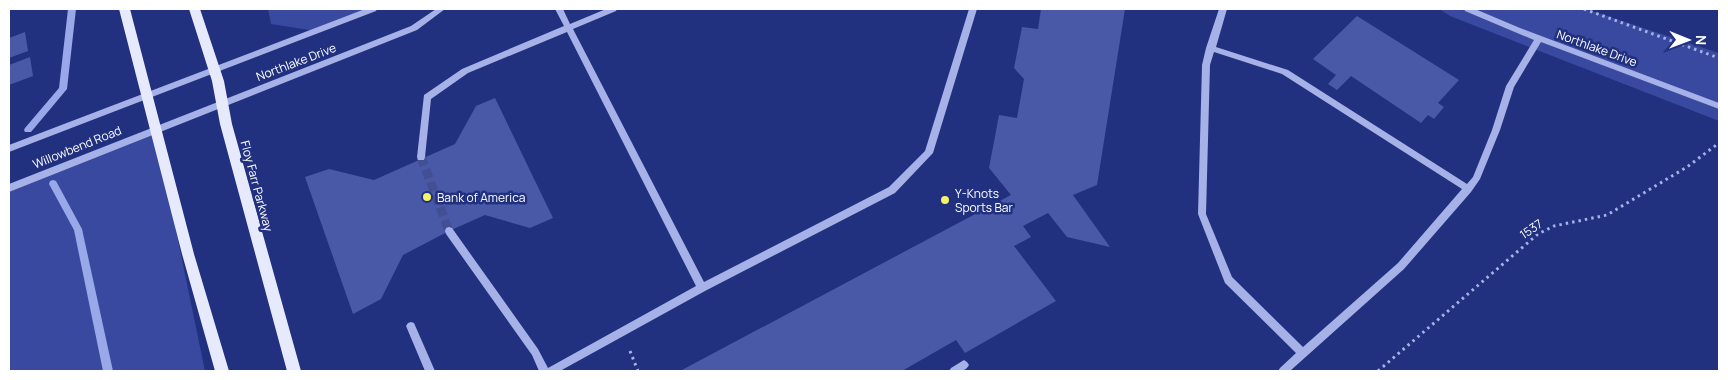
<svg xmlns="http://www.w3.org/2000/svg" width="1728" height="380" font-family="Manrope,sans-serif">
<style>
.green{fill:#38499f}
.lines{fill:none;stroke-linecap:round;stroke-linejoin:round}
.stream{fill:#99a8e8;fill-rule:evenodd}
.building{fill:#4959a8}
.minor-tunnel{stroke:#424f92;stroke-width:9;stroke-dasharray:9 4.5;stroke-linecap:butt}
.path{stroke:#a5b1e7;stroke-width:3;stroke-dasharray:2.5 4;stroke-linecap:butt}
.minor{fill:#a5b1e7;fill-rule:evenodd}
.major{fill:#e7e9fd;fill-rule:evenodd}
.poi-dot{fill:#f4f266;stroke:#21307f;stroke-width:2}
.labels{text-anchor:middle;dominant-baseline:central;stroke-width:5;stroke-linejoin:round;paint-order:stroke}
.street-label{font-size:12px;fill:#fff;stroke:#21307f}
.poi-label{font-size:12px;fill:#fff;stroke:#21307f;text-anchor:start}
</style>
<rect width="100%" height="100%" fill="#21307f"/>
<path class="green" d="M268,9H373L315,31L271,24Z
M1439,9H1586L1719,53V121L1450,16Z
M155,129L205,371H9V188Z"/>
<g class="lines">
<path class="stream" d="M68,9H76L67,89L31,132H25L24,130L25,128L59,88Z
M53,180L56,181L82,229L113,371H103L74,230L49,184L50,181Z"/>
</g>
<path class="building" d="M1041,9H1125L1097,185L1073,195L1110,247L1067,237L1048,213L1023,226L1031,237L1014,246L1056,301L965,353L956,340L902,371H680L1011,195L989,168L999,115L1017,118L1024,79L1014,68L1022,27L1038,29Z
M1357,16L1459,80L1438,103L1444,107L1434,119L1428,115L1421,123L1351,76L1337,90L1328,84L1336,75L1313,59Z
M25,32L28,51L9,58V38Z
M30,57L33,76L9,85V65Z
M495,98L553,218L530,228L485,215L449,231L403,255L381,299L353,314L305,177L329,169L374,180L455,144L476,106Z"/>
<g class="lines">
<path class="minor-tunnel" d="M421,157L449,231"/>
<path class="path" d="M1584,9L1719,58
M630,351L638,371
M1378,371L1538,234L1554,226L1607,215L1687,167L1719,143"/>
<path class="minor" d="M365,9H377L376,11L9,152V145Z
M436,9H445L417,30L9,192V184L411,26Z
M555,9H563L570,24L606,9H617L616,11L573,29L704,282L889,187L925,151L969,9H977L933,153L895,193L705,291L560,371H539L532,355L446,234L445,231L446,228L449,227L452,228L538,349L548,368L696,286L567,32L468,73L431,99L425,157L424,160H418L417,157L424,95L462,69L564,26Z
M1219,9H1227L1216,47L1288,70L1467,184L1473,177L1492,130L1506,86L1534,40L1465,11L1464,9H1475L1520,28L1719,103V109L1541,42L1514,87L1500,130L1480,179L1471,192L1404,269L1290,371H1278L1280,368L1296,353L1225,283L1198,214L1202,65L1206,48ZM1214,52L1282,74L1462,189L1398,263L1303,347L1232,277L1206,214L1210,65Z
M411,322L414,323L435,371H425L406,326L408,323Z
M964,360L967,362L969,365C965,373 957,371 949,371L951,368Z"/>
<path class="major" d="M119,9H130L194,254L229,371H215L182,254Z
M189,9H200L224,81L232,124L301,371H287L220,124L212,81Z"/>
</g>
<g class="poi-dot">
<circle cx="427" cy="197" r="5"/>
<circle cx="945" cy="200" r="5"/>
</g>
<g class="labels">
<g class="street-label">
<text transform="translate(1597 48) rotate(20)">Northlake Drive</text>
<text transform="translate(296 62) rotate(-21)">Northlake Drive</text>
<text transform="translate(77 147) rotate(-22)">Willowbend Road</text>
<text transform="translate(257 186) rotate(75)">Floy Farr Parkway</text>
<text transform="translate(1531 229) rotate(-34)">1537</text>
</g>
<g class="poi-label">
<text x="955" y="193">Y-Knots<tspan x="955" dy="14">Sports Bar</tspan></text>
<text x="437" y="197">Bank of America</text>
</g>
</g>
<rect width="1728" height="380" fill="none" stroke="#ffffff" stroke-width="20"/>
<g transform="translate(1688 40) rotate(91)" stroke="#21307f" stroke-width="4" paint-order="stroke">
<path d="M0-4L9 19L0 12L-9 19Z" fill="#ffffff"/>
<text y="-8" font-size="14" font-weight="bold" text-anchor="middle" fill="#ffffff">N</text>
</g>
</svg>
